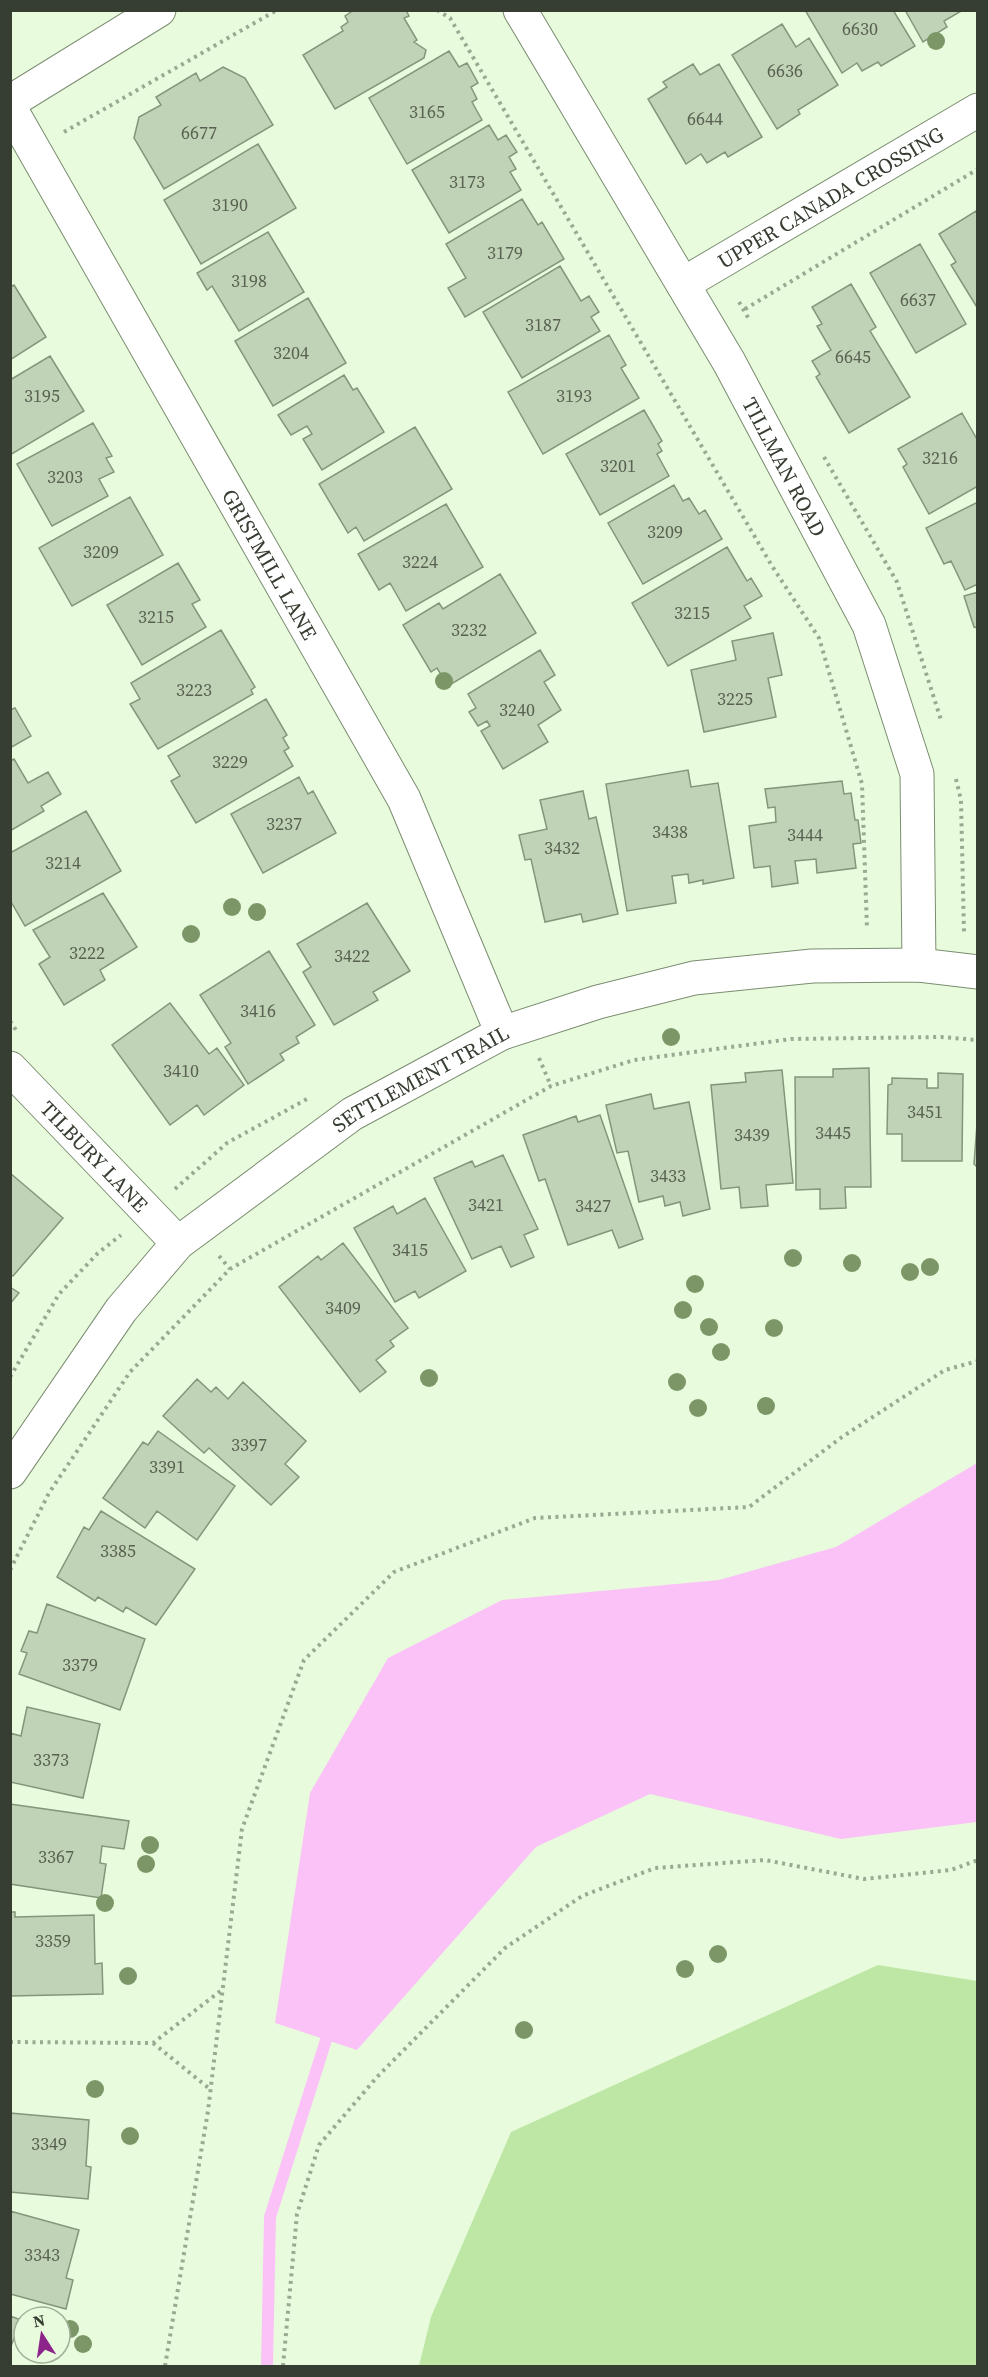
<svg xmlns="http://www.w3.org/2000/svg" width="988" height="2377" font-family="'Source Serif 4',serif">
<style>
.green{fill:#bee6a5}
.water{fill:#fbc2f7}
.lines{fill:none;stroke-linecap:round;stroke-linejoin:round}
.stream{stroke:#fbc2f7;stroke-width:12}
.building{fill:#c1d3b6;stroke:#84967a;stroke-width:1.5}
.minor-casing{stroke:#7b8c70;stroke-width:35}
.path{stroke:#9ba993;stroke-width:4;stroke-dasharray:3 4.5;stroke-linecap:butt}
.minor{stroke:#fff;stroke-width:33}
.tree{fill:#7d9668}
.labels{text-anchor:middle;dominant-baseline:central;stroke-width:5;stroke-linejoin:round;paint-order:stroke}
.number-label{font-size:18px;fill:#596252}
.street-label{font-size:21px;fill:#363d31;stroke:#e8fcdd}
</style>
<rect width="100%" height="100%" fill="#e8fcdd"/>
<path class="green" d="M878,1965L977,1981V2366H419L431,2317L511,2132Z"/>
<path class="water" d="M977,1463V1822L841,1839L650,1794L536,1847L357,2050L275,2023L310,1793L388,1658L502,1600L719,1580L836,1547Z"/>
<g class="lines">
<path class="stream" d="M267,2366L270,2217L326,2040"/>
</g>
<path class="building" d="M354,10H406L409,16L404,18L417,40L414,42L426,50L424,58L335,109L303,55L343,31L341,27L348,22L345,16Z
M805,10H893L915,46L881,66L878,62L862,71L857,63L842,73Z
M905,10H963L944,21L947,27L923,42Z
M782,24L796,47L809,38L838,85L798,110L800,114L777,129L732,55Z
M449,51L459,67L467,63L478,83L471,87L477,99L472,102L482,120L407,164L369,98Z
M693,64L700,75L719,64L762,137L728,157L725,152L707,163L701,154L686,164L648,99L667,87L663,82Z
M223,67L245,78L273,125L164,189L134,138L139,117L161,105L156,97L196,73L200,81Z
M489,125L498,140L506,135L517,152L509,157L516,169L510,172L521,190L449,233L412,170Z
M258,144L296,208L201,264L164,200Z
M522,199L538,225L542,222L564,259L465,317L448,288L466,278L446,244Z
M976,211L978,214V309L951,265L956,262L939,234Z
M268,232L304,292L239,331L212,286L207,290L197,273Z
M920,244L966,324L916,353L870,273Z
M560,266L581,301L589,296L599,312L591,317L600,331L522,378L483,312Z
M851,284L876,327L870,331L910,397L849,433L816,377L820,374L812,361L831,350L817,326L822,324L812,307Z
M14,285L46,337L10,360V287Z
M308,298L346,363L273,406L235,341Z
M609,335L626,365L621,368L639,398L543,454L508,392Z
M50,356L84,411L10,455V380Z
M344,375L353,390L357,388L384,432L322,470L303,439L312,434L307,426L291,435L278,415Z
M644,410L662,441L658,444L662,451L657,454L669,476L600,515L566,454Z
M962,413L978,441V486L929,514L903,467L907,464L898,449Z
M93,423L112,456L106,458L114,472L99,479L108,496L52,526L17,464Z
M415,427L452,489L364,541L356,527L348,533L319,484Z
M674,485L683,501L689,498L699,514L705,510L722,539L643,584L608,523Z
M130,497L163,555L72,606L39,548Z
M978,502V584L965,590L951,561L944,564L926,528Z
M446,504L483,567L406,611L390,583L379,590L358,554Z
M727,547L747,581L751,578L762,596L744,606L751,618L668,666L632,603Z
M178,563L200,600L192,604L206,627L142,665L107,605Z
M500,574L536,633L448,686L437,668L431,672L403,625L439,603L443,609Z
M978,592V628L974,627L964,596Z
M221,630L255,687L251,690L253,694L158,749L130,704L140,699L131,683Z
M773,633L782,675L768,678L776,717L704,732L691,670L736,660L732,641Z
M540,650L555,675L544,682L561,710L538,725L548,742L503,769L481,731L490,726L487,721L478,726L469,712L476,708L468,694Z
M266,699L287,735L283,738L289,748L284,751L293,766L196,823L171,781L180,776L168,756Z
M15,708L31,736L10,748V710Z
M14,759L28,783L48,772L61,794L41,806L44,811L10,831V761Z
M688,770L691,787L718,783L734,878L703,884V880L689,883L688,874L672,876L676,903L627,911L606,784Z
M299,777L308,794L313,791L336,833L263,873L231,814Z
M842,781L844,794L851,793L855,820H858L861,843L853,844L856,868L817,873L816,859L795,861L798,883L772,887L770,866L754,868L749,826L776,822L775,807L768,808L765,789Z
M583,791L589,819L596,817L618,914L583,922L581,914L545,922L531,859L525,860L519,835L547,829L540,800Z
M86,811L121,871L25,926L10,900V853Z
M103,893L137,947L100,970L105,980L64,1005L39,964L50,957L33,930Z
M367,903L410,971L373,992L378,1000L334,1025L303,972L311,967L297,944Z
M269,951L315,1025L296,1037L299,1043L280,1054L284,1060L248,1084L225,1047L231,1043L200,995Z
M170,1003L209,1054L217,1048L244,1085L204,1115L197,1105L170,1125L112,1045Z
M869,1068L871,1187H845L846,1208L820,1209V1189L796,1190L795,1077H833V1069Z
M782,1070L793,1183L766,1185L768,1206L741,1208L739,1187L721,1189L711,1085L746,1082L745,1073Z
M938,1073L963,1074L962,1161H902V1134H887L888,1085L892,1084V1078L927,1079V1088H938Z
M651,1094L654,1109L689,1102L710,1209L683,1216L680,1202L665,1206L663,1196L639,1202L628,1151L617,1153L606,1105Z
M978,1111V1168L974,1164Z
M600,1115L643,1239L619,1248L612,1230L568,1245L545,1179L539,1181L523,1135L576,1116L578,1122Z
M503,1155L538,1229L524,1235L534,1257L511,1267L501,1246L472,1259L434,1178L472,1161L475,1167Z
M10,1173L63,1218L13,1276L10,1274Z
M425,1198L466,1271L419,1298L415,1291L395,1302L354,1228L393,1206L397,1214Z
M343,1243L408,1328L390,1341L394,1346L376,1360L386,1372L360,1392L279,1287L318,1256L321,1260Z
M10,1287L19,1293L10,1304Z
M197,1379L211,1392L216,1387L228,1399L243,1382L306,1441L285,1464L299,1477L271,1505L209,1448L204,1453L163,1416Z
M158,1431L235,1486L197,1540L157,1511L145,1528L103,1498L143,1442L148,1445Z
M101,1511L195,1569L156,1625L126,1607L123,1612L98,1597L95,1601L57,1577L84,1527L89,1530Z
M47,1604L145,1639L120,1710L19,1674L27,1653L21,1651L29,1631L37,1633Z
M27,1707L100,1724L83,1798L10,1782V1733L21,1736Z
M10,1804L129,1821L124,1849L102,1846L100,1863L106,1864L101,1898L10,1884Z
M10,1912H15V1917L94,1915L95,1964L102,1963L103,1994L10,1996Z
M10,2113L89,2120L86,2166L91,2167L88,2199L10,2192Z
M10,2211L79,2230L66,2278L73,2280L66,2309L10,2294Z
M10,2316L21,2320L10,2349Z"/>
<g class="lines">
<g class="minor-casing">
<g id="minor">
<path id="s1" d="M520,10L729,362L869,625L917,774L919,965"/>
<path d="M10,102L159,10"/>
<path id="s2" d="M10,108L404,799L502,1033"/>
<path id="s3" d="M683,284L978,110"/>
<path id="s4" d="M10,1068L178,1243"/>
<path id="s5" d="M10,1472L121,1310L178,1243L352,1114L502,1033L598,1002L694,978L812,966L919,965L978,972"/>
</g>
</g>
<path class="path" d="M437,10L450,18L772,566L819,638L862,784L867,929
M64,132L277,10
M739,302L750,321
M745,309L978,169
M824,457L897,582L941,720
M956,779L961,800L964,933
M10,1021L18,1033
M539,1058L551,1086
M175,1189L227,1143L307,1099
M219,1256L230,1269
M10,1377L59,1294L98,1253L121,1235
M10,1570L49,1493L130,1372L230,1269L551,1086L634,1060L791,1039L941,1037L978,1040
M10,2042L153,2043L223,1989
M153,2043L211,2090
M165,2366L208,2111L242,1829L304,1660L394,1572L535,1518L749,1507L842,1437L945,1370L978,1361
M283,2366L297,2214L319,2145L377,2077L505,1948L582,1896L655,1868L765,1860L864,1879L951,1870L978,1860"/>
<use href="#minor" class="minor"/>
</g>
<g class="tree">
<circle cx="936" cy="41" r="9"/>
<circle cx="444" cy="681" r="9"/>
<circle cx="232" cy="907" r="9"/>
<circle cx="257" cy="912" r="9"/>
<circle cx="191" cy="934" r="9"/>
<circle cx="671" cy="1037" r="9"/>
<circle cx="793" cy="1258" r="9"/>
<circle cx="852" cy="1263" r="9"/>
<circle cx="930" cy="1267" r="9"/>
<circle cx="910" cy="1272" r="9"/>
<circle cx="695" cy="1284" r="9"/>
<circle cx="683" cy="1310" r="9"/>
<circle cx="709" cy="1327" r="9"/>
<circle cx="774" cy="1328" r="9"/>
<circle cx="721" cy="1352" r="9"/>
<circle cx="429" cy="1378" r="9"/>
<circle cx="677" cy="1382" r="9"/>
<circle cx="766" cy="1406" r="9"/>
<circle cx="698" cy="1408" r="9"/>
<circle cx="150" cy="1845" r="9"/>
<circle cx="146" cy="1864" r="9"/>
<circle cx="105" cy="1903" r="9"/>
<circle cx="718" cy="1954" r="9"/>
<circle cx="685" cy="1969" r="9"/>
<circle cx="128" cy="1976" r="9"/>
<circle cx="524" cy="2030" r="9"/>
<circle cx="95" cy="2089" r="9"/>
<circle cx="130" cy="2136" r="9"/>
<circle cx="70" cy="2329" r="9"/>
<circle cx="83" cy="2344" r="9"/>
</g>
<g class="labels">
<g class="number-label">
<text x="860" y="28">6630</text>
<text x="785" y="70">6636</text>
<text x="427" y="111">3165</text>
<text x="705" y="118">6644</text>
<text x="199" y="132">6677</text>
<text x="467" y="181">3173</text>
<text x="230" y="204">3190</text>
<text x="505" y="252">3179</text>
<text x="249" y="280">3198</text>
<text x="918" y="299">6637</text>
<text x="543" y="324">3187</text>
<text x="291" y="352">3204</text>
<text x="853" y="356">6645</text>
<text x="42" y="395">3195</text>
<text x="574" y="395">3193</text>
<text x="940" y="457">3216</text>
<text x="618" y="465">3201</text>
<text x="65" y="476">3203</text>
<text x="665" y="531">3209</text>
<text x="101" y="551">3209</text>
<text x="420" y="561">3224</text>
<text x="692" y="612">3215</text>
<text x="156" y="616">3215</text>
<text x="469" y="629">3232</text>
<text x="194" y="689">3223</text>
<text x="735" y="698">3225</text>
<text x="517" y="709">3240</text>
<text x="230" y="761">3229</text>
<text x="284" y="823">3237</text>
<text x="670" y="831">3438</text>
<text x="805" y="834">3444</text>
<text x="562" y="847">3432</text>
<text x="63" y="862">3214</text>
<text x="87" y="952">3222</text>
<text x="352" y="955">3422</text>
<text x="258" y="1010">3416</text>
<text x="181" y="1070">3410</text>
<text x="925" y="1111">3451</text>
<text x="833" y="1132">3445</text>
<text x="752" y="1134">3439</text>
<text x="668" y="1175">3433</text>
<text x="486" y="1204">3421</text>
<text x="593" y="1205">3427</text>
<text x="410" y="1249">3415</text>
<text x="343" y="1307">3409</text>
<text x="249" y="1444">3397</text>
<text x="167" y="1466">3391</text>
<text x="118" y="1550">3385</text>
<text x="80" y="1664">3379</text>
<text x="51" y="1759">3373</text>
<text x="56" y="1856">3367</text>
<text x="53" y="1940">3359</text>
<text x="49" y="2143">3349</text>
<text x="42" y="2254">3343</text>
</g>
<g class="street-label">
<text stroke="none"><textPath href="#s3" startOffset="171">UPPER CANADA CROSSING</textPath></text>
<text stroke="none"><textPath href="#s1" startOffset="528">TILLMAN ROAD</textPath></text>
<text stroke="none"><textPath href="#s2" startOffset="525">GRISTMILL LANE</textPath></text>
<text stroke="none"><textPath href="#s5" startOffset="578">SETTLEMENT TRAIL</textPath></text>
<text stroke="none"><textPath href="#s4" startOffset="122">TILBURY LANE</textPath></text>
</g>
</g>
<rect width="988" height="2377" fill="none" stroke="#363d31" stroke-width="24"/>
<g transform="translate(42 2335) rotate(348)"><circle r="28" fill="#e8fcdd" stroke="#a1b098" stroke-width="1.5"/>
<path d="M0-4.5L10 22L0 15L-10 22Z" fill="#8c248a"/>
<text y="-9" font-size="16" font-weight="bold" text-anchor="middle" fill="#363d31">N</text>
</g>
</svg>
